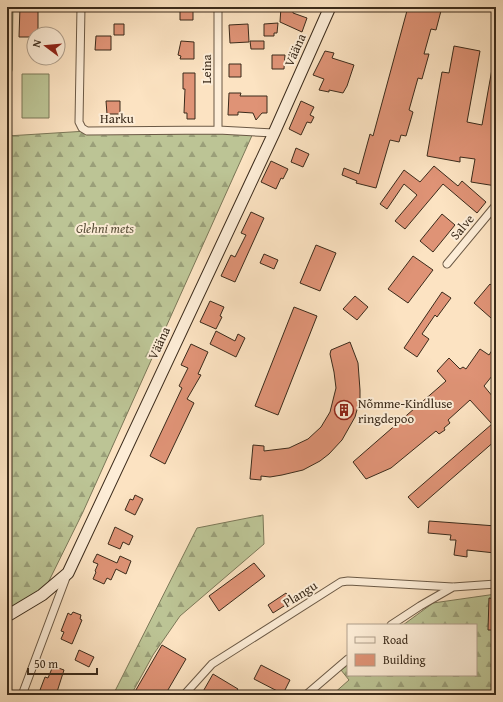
<svg xmlns="http://www.w3.org/2000/svg" width="503" height="702" font-family="'Gentium Book Plus',serif">
<style>
.green{fill:#bcc495;stroke:#7c7858}
.forest{fill:url(#forest-firs);stroke:#7c7858}
.building{fill:#df9376;stroke:#3b2b1b}
.lines{fill:none;stroke-linecap:round;stroke-linejoin:round}
.street-casing{stroke:#6b5945;stroke-width:9}
.secondary-casing{stroke:#3b2b1b;stroke-width:13}
.street{stroke:#fdedd7;stroke-width:7}
.secondary{stroke:#fdedd7;stroke-width:11}
.labels{text-anchor:middle;dominant-baseline:central;stroke-width:4;stroke-linejoin:round;paint-order:stroke}
.street-label{font-size:13px;fill:#3b2b1b;stroke:#fdedd7}
.park-label{font-size:13px;font-style:italic;fill:#5b513a;stroke:#fdedd7}
.poi-label{font-size:13px;fill:#3b2b1b;stroke:#fdedd7;text-anchor:start}
</style>
<defs>
<pattern id="forest-firs" width="22" height="20" patternUnits="userSpaceOnUse"><rect width="22" height="20" fill="#bcc495"/><path d="M5 1l3.5 6h-7zM16 11l3.5 6h-7z" fill="#9a9f79"/></pattern>
</defs>
<rect width="100%" height="100%" fill="#fce3c2"/>
<filter id="stains"><feTurbulence type="fractalNoise" baseFrequency=".005" numOctaves="4"/><feColorMatrix values="0 0 0 0 .2 0 0 0 0 .09 0 0 0 0 .02 0 0 0 .5 -.17"/></filter>
<radialGradient id="worn" r=".72"><stop offset=".6" stop-color="#630" stop-opacity="0"/><stop offset="1" stop-color="#630" stop-opacity=".3"/></radialGradient>
<path class="green" d="M7,7H13L12,70L7,89Z
M22,74H49V118H22Z"/>
<path class="forest" d="M87,131H254L83,512L42,595L7,616V136Z
M263,515L264,544L180,616L153,655L131,695H113L197,528Z
M496,594V695H332L349,680L341,670L348,665V675H476V625H403L433,603Z"/>
<path class="building" d="M20,7H38V33H34V37H19Z
M180,7H193V20H180Z
M281,7H293V13L307,18L302,32L280,22Z
M408,7H442L436,30L431,29L424,54H429L422,79L418,78L409,110L413,112L406,136L401,135L399,142L390,140L376,188L356,183L357,181L342,175L344,168L359,174L370,134L373,136Z
M278,23L277,33H274V36H264V24Z
M114,24H124V35H114Z
M248,24L249,42L230,43L229,25Z
M96,36H111V50H95Z
M181,41L194,42V59H180L181,56L178,55Z
M250,41H264V49H251Z
M454,46L480,51L467,122L482,125L492,69L496,70V186L471,182L475,159L460,157V162L427,156L442,72L449,73Z
M325,51L334,53L332,58L354,65L347,86L343,93L329,90V92L319,90L324,79L313,75Z
M272,55H285L284,69H272Z
M229,64H241V77H229Z
M183,73H195V119H187V113H184L185,89H183Z
M229,93H241L240,96H267V113H262L256,120L253,113L238,112V115H228Z
M106,101H120V114H107Z
M301,101L314,107L310,115L314,117L311,123L307,122L301,135L289,129Z
M296,148L309,154L303,167L291,162Z
M271,161L288,169L283,179L281,178L276,189L261,182Z
M434,166L458,186L462,181L486,202L477,213L443,184L405,229L395,221L417,195L404,184L387,209L380,204L404,170L420,182Z
M251,212L264,218L235,282L221,276L231,255L235,257L246,235L241,233Z
M442,214L455,225L433,252L420,241Z
M316,245L336,253L320,291L300,283Z
M264,254L278,260L274,269L260,263Z
M413,256L433,270L408,303L388,289Z
M490,284L496,289V312L491,318L474,303Z
M442,292L451,298L437,317L435,315L422,334L429,339L417,357L404,348Z
M355,296L368,307L357,320L343,309Z
M210,301L224,307L220,316L222,317L216,329L200,322Z
M294,307L317,316L278,415L255,406Z
M216,331L235,341L238,334L245,338L236,357L210,344Z
M350,342L358,363L360,390V399L355,417L342,440L329,454L320,461L303,470L282,475L270,477L261,476V480L250,479L253,445L264,446V451L289,448L308,439L321,427L330,412L336,388L334,372L330,354L331,350Z
M191,344L208,352L198,374L201,375L187,399L194,403L165,464L150,456L182,388L179,386L188,368L181,365Z
M496,344V371L484,386L493,397L496,394V440L418,508L408,497L492,424L470,400L448,420L450,423L444,428L445,430L439,434L436,431L391,468L366,479L353,462L446,381L437,371L449,358L460,369L463,367L466,369L480,349L489,355Z
M135,495L143,499L135,515L125,510L130,499L133,500Z
M429,521L496,526L495,553L467,550V557L454,555L456,540H450L451,535L428,533Z
M115,527L133,536L129,545L123,542L120,549L108,544Z
M97,554L117,563L120,556L131,561L126,574L116,569L111,580L107,578L104,584L93,579L96,572L95,571L98,564L93,562Z
M254,563L265,576L219,611L209,596Z
M286,593L292,601L273,613L268,605Z
M489,598L496,599V630H488Z
M73,612L81,615L80,619L82,620L72,644L61,639L64,632L61,631L68,613L71,615Z
M162,645L186,659L165,695H133Z
M79,650L94,657L89,667L75,660Z
M261,665L290,680L283,694L254,679Z
M53,666L64,670L56,695L40,690L45,677L48,678Z
M213,674L238,689L234,695H201Z"/>
<g class="lines">
<g class="street-casing">
<path id="street" d="M81,7L79,122L82,128L87,131L218,130L274,133
M218,7V130
M447,264L496,205
M391,625L420,606L453,587
M22,695L67,575
M184,695L212,664L341,582L348,581L453,587L496,584
M306,695L348,659"/>
</g>
<g class="secondary-casing">
<path id="secondary" d="M7,616L42,595L68,573L274,133L330,7"/>
</g>
<use href="#street" class="street"/>
<use href="#secondary" class="secondary"/>
</g>
<defs>
<g id="building-ring" transform="scale(1)"><circle r="9.5" fill="#fdedd7" stroke="#8f2418" stroke-width="1.5"/><path d="M-4-6H4V6H1V3H-1V6H-4ZM-2.5-4.3h1.7v1.8h-1.7ZM.8-4.3h1.7v1.8H.8ZM-2.5-1h1.7V.8h-1.7ZM.8-1h1.7V.8H.8Z" fill="#8f2418"/></g>
</defs>
<g fill-rule="evenodd">
<use href="#building-ring" x="344" y="410"/>
</g>
<g class="labels">
<g class="street-label">
<text transform="translate(295 50) rotate(-66)">Vääna</text>
<text transform="translate(206 69) rotate(-90)">Leina</text>
<text x="117" y="118">Harku</text>
<text transform="translate(462 227) rotate(-50)">Salve</text>
<text transform="translate(159 343) rotate(-65)">Vääna</text>
<text transform="translate(300 594) rotate(-32)">Plangu</text>
</g>
<g class="park-label">
<text x="105" y="228">Glehni mets</text>
</g>
<g class="poi-label">
<text x="358" y="403">Nõmme-Kindluse<tspan x="358" dy="15">ringdepoo</tspan></text>
</g>
</g>
<rect width="503" height="702" fill="none" stroke="#fce3c2" stroke-width="24"/>
<rect x="8" y="8" width="487" height="686" fill="none" stroke="#3b2b1b" stroke-width="2"/>
<rect x="12" y="12" width="479" height="678" fill="none" stroke="#3b2b1b"/>
<rect x="347" y="624" width="130" height="52" fill="#fdedd7" stroke="#af9f8c"/>
<rect x="355" y="637" width="20" height="6" fill="#fdedd7" stroke="#af9f8c"/>
<text x="383" y="644" font-size="12" fill="#3b2b1b">Road</text>
<rect x="355" y="654" width="20" height="12" fill="#df9376" stroke="#af9f8c"/>
<text x="383" y="664" font-size="12" fill="#3b2b1b">Building</text>
<g transform="translate(46 46) rotate(286)"><circle r="19" fill="#fdedd7" stroke="#af9f8c"/>
<path d="M0-3L7 15L0 10L-7 15Z" fill="#8f2418"/>
<text y="-6" font-size="11" font-weight="bold" text-anchor="middle" fill="#3b2b1b">N</text>
</g>
<path d="M28 668v6h69v-6" fill="none" stroke="#3b2b1b" stroke-width="2"/>
<text x="34" y="668" font-size="12" fill="#3b2b1b" stroke="#fdedd7" stroke-width="3" paint-order="stroke">50 m</text>
<rect width="100%" height="100%" filter="url(#stains)"/>
<rect width="100%" height="100%" fill="url(#worn)"/>
</svg>
